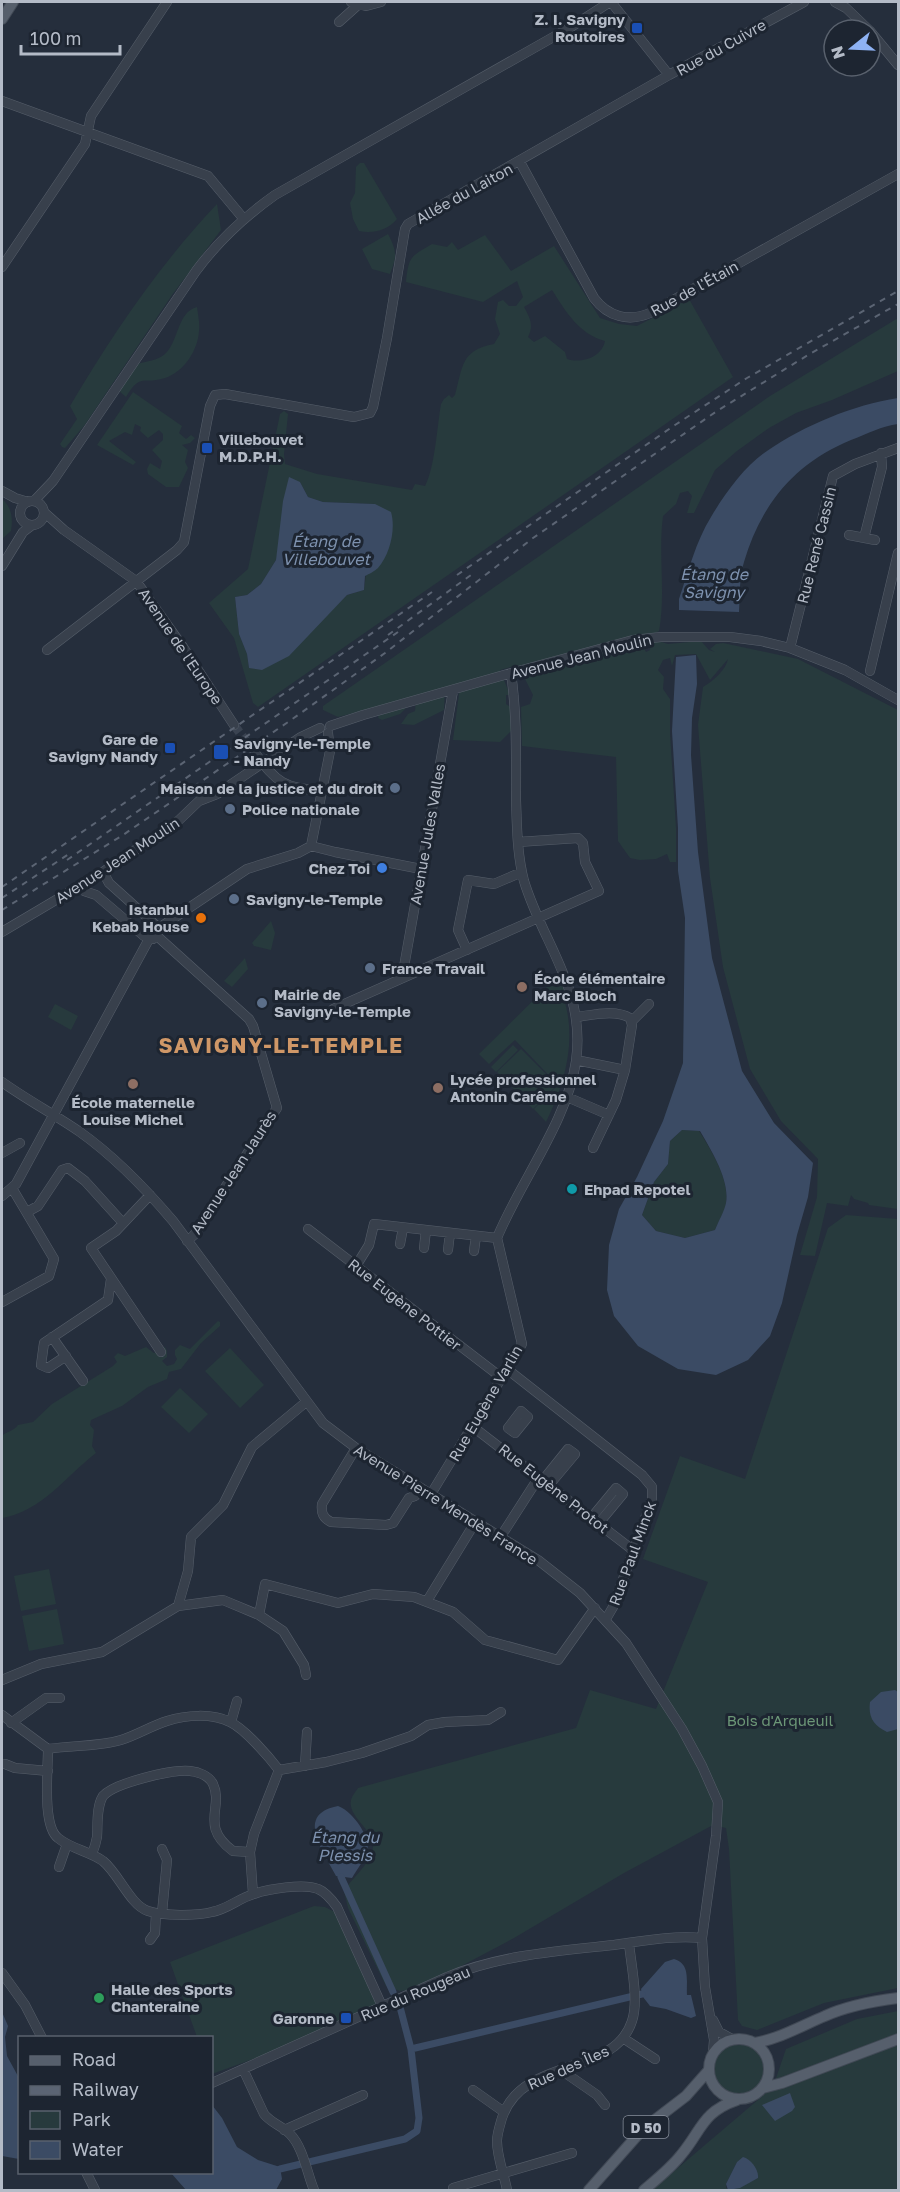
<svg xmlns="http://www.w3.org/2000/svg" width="900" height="2192" font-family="'Golos Text',sans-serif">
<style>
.green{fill:#273a3d;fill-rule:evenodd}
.water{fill:#3b4b64;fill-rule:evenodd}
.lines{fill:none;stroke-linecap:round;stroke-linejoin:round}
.canal{stroke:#3b4b64;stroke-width:7}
.minor-tunnel{stroke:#3a4351;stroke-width:9;stroke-dasharray:9 4.5;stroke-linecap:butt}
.minor-casing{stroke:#565e6a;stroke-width:10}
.major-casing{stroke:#414955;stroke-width:12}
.minor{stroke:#38404c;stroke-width:9}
.major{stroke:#565f6c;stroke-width:10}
.rail{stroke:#5b6473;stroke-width:2;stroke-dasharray:6 6;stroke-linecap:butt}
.minor-bridge-casing{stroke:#565e6a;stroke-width:10;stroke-linecap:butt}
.minor-bridge{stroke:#38404c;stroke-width:9}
.transit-dot{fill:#1a4fb4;stroke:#1d2531;stroke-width:2}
.service-dot{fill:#5c6f8a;stroke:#1d2531;stroke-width:2}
.shop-dot{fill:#3f7fe0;stroke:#1d2531;stroke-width:2}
.food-dot{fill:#e8710a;stroke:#1d2531;stroke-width:2}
.education-dot{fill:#8d6e63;stroke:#1d2531;stroke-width:2}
.culture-dot{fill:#0f9aa8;stroke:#1d2531;stroke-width:2}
.leisure-dot{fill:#2e9e5b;stroke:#1d2531;stroke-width:2}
.labels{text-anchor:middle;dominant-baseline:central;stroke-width:6;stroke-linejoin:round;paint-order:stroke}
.shield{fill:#1d2531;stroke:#878e9a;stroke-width:1.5}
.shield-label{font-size:14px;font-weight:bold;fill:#b4bbc7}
.poi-label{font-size:15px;font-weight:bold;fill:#b4bbc7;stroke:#1d2531;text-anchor:start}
.street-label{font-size:15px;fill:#b4bbc7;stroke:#1d2531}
.park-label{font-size:15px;fill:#6c9777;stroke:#1d2531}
.water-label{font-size:16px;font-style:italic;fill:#7d91ae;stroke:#1d2531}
.district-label{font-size:21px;font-weight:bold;letter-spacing:1.5px;fill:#cf9767;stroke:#1d2531}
</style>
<rect width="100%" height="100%" fill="#252e3c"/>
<path class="green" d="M360,163H364L397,219C388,230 373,234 359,231L353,219L350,203L355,193L356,167Z
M217,204L221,230L172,295L84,426L65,448L62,447L60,444L77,419L70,406C112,335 160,264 217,204Z
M388,234C397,251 397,257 390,274L372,269L362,249Z
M485,235L511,271L554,246L600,318L619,324L637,326L689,299L733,377L258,707L253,703L234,638L209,603L248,569L280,414L284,411L288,414L284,454L285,464L317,474L412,490L415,484L425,486C435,467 437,427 441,404L444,399L449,395L452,398L455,395C463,366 461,350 494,344L500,334L495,319L498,302L503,300L509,306H516L523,297L517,281L483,302L406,282C409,256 410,257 432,244L447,247L452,242L458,250ZM552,290C566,312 579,334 605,341C602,357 582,364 567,359L565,352L545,336L534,342L528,337C534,325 530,318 524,307ZM300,482L308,497L323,502L375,504L364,590L347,595L332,610L249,668L247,654L239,634L235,597L247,595L261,584L276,560L280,541Z
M197,307C198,315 200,323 199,331C198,350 184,372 165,378C143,385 141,372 126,397L119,391L137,364C147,361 157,361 165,354C179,341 177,312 197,307Z
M898,318V371L832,400L796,413L769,428L737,451L715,470L694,513H687L692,496L688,491L680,493L676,504L663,516C658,555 666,593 659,631L651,635L645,634L639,639L646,652L650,650L651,644L655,640L668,644L701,641L709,650L715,652L710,649L716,644L723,643L798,659L898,710V1209L869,1205L868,1203L854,1199L851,1195L848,1206L827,1203L815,1256L800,1255L817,1197L818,1159L781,1121L750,1069L723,967L710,878L698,725L703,687C713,681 726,670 728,659L710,680L696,654L675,655L672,666L670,658L663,660L658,670L664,677L663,689L670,699V733L676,828V862H670L667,854L656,859L640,860L630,858L618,841L616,757L522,746L521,707L530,704L533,695L518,665L500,670L510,695H506V704L513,709L512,730L500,742L453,740L460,686L445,687L444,710L414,725L401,724L408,714L415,711L416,699L403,698L402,702L406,708L400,714L382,720L378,718L382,706L338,717L323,710V706L770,396Z
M133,392L182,426L179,433L186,439L191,435L195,438L190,443L182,445L188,450L185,462L188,468L179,487H166L148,474L147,469L150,463L160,469L162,461L152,450L163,440V434L159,430L148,438L140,431L141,427L135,424L132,435L125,432L109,441L136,462L133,465L97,445Z
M2,499C12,507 13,519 11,531L2,539Z
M271,921L275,933L271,950L254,946L252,943Z
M245,958L248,969L232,987L224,981Z
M559,975L565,989L562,993C578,1037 566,1081 546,1122L534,1109L558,1085L515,1040L489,1064L479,1054Z
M55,1004L78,1016L71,1030L48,1017Z
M513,1045L518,1050L496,1072L491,1067Z
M521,1049L557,1085L533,1109L497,1072Z
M682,1130L699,1131C711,1150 730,1180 726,1203C725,1212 718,1222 715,1230L685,1238L656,1231L642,1215L654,1182L668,1164L670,1141Z
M846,1215L898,1219V1988L824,2003L757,2030L742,2026L738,2020L729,1849L726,1828L713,1825L624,1873L514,1938L450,1972L409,1990L400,1991L386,1986L348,1908L344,1891C352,1878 367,1867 372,1852C379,1831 347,1819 351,1800C352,1796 356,1791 358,1788L576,1728L590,1690L656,1709L708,1582L643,1559L680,1456L745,1479L828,1228Z
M218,1321L220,1322V1326L201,1343L181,1369L169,1372L167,1379L148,1387L122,1406L91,1420L90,1425L94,1430L92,1446L96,1453C65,1477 42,1511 2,1518V1436C7,1431 14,1431 18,1425L33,1422L52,1404L113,1366L117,1362L114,1357L118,1353L125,1356L146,1347L154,1353L165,1347L167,1351V1357L162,1361L167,1366L174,1364L177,1359L175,1355V1350L180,1345L190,1349Z
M230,1348L264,1385L240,1408L205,1371Z
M180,1388L208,1414L189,1433L161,1407Z
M49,1569L56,1604L21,1611L14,1576Z
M57,1609L64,1644L29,1651L22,1616Z
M314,1906L325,1907L337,1913L375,1996L376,2004L369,2009L278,2050L212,2074V2038L197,2037L170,1962Z
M898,2011V2190H732L758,2178L737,2162L726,2184V2188L731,2190H652L773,2087L786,2049L857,2019Z
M713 2069a26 26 0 1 1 52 0a26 26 0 1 1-52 0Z"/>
<path class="water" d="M898,398V424C882,426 867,434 851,440C795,463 761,504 744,562C739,577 740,596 739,612L679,610V599C688,572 696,541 711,517C724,495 745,465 767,451C805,425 853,405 898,398Z
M289,477L300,482L308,497L323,502L375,504L391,512C396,529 390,554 378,568C375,571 369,574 365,576L364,590L347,595L289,656L262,670L249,668L247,654L239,634L235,597L247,595L261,584L276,560L283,501Z
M696,655L697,684L692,718L691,755L698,852L712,958L742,1071L774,1123L813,1163L808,1197L797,1235L782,1303L770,1336L748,1360L716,1375L678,1369L638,1346L614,1316L607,1290L609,1245L619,1209L637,1177L663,1121L683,1063L685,918L678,871V828L672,731L676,657ZM682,1130L700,1131C711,1150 730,1180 726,1203C724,1212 718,1222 715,1230L685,1238L656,1231L642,1215L654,1182L668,1164L670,1141Z
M895,1690L898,1692V1729L887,1732C874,1725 868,1718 870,1702L881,1692Z
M338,1806C351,1810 372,1837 367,1852C364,1861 357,1869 352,1878L336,1876C324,1853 294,1814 338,1806Z
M674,1959C691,1964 686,1981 687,1995H691L696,2016L691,2018L666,2009L650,2006L643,1997L641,1989L665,1962Z
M2,2012L8,2026L5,2037L7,2056L19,2078V2159L2,2156Z
M790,2093L795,2107L792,2111L775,2121L762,2105Z
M212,2105L222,2118L237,2147L258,2160L280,2167L282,2179L276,2190H186L171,2173L212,2172Z
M743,2157C751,2159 759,2170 758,2178L740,2188L728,2190L726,2184L737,2162Z"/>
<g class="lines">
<path class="canal" d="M341,1877L393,1992
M411,2049L642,1994
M280,2169L405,2139L417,2131L419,2118L411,2049L400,2007"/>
<path class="minor-tunnel" d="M234,725L255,753"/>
<g class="minor-casing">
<path id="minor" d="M351,2L366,6L381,2
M611,2L669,75
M835,2L846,8L869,30
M339,22L358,5
M870,31L898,65
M2,101L208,176L243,218
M520,162L594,298C608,317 629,322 650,313L898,174
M2,267L85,144L91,116L167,2
M2,491L15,498L28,502
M20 513a12 12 0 1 1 24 0a12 12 0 1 1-24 0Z
M34,501L53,481L196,271C219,240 244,217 275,195L571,27L610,2
M45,513L64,530L136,581L183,647L234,725
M849,535L875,540
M864,538L882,467L881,453
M2,566L23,532L31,526
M790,648L833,476L855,464L898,448
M47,650L177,550L184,542L210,406L215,395L225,394L354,417L370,413L373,407L387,338L405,229L408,224L669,75L804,2
M870,671L898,553
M330,726L363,715L511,673L633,640L661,637H730L761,641L790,648L845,670L898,700
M255,753C278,784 283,787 321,791
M273,756L301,737L320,728
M311,846L330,751L328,733
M311,846L335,852L421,869
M103,872L109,883L159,928
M80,886L84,891L96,895L144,936L153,939
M159,928L247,869L298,853L311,846
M2,932L103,872L178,821L199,801L217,794
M157,936L249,1019L253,1026L277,1108L194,1235L187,1241
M467,950L458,930L468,880L494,884L522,872
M402,978L453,691
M333,1009L599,891L585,862L583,843L578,838L518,842
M576,1017C593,1015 615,1009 630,1018L632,1025L625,1070
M632,1021L649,1004
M576,1060L625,1070L616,1100L593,1148
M2,1082C27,1100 54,1114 80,1132C115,1157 145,1188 173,1221L323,1423L356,1448L538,1560L580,1593L626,1643L682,1729L702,1766L718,1802L716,1836L702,1938L705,1987L714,2040L713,2053
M567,1097L609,1115
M2,1153L20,1143
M150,1195L116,1231L91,1248L161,1352
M2,1196L16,1184L149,939
M27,1212L38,1206L62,1170L68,1168L85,1181L123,1223
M308,1229L502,1378
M497,1238C520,1182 568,1120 576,1061C586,989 543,944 524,881C517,854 517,827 516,800C516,758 517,714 511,673
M400,1244L403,1228
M424,1248L426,1230
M448,1250L450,1233
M474,1251L476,1236
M356,1266L369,1245L374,1224L497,1238
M2,1302L49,1276L54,1259L12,1188
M52,1337L83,1381
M66,1356L48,1368L41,1365L44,1343L108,1300L111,1279
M507,1369L642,1475L652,1487V1499L613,1607L606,1619
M521,1411L528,1417L515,1433L508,1428Z
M472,1426L634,1551
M356,1448L322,1504C321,1513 323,1518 331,1522L386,1525L393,1523L409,1498L415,1496
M543,1480L568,1449L575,1454L549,1485
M431,1494L522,1344L497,1238
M592,1517L616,1488L623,1494L599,1523
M505,1530L539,1477
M427,1601L476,1521
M178,1606L188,1571L191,1537L223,1505L252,1447L306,1402
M259,1615L265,1584L338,1603L373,1594L414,1597L453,1612L485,1640L558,1660L595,1608
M2,1680L41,1664L102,1652L178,1606L223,1600L259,1615L283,1631L304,1665L306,1675
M2,1715L48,1749C48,1770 42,1826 58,1838C71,1849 89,1851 103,1861C119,1874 130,1905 148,1911C163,1916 197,1916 212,1912C228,1909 239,1898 254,1894C268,1889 304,1883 318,1889C326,1892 332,1900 337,1907L382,2006
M231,1722L237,1701
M11,1723L46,1698H60
M48,1749C73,1745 97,1747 121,1740C137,1735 151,1726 167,1721C186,1715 212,1713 230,1722C245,1729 269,1757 279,1770L254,1834L250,1852L253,1894
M5,1764L15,1768L48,1771
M305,1766L307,1732
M279,1770L326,1762L362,1753L411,1736L428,1725L445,1722L488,1720L501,1712
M162,1849L167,1860L162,1913
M92,1854C94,1849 96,1843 97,1837C98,1825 96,1807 103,1796C114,1783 173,1769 190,1771C199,1772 209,1776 213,1784C224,1807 199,1826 233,1851L250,1852
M59,1867L67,1844
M150,1940L155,1933L156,1913
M2,1973L25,2005L42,2038
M713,2020L719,2032L732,2039
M623,2038L655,2059
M243,2069L264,2114C271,2123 282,2126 290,2134C303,2147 307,2173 314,2190
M561,2070L597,2095L605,2105
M212,2083L447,1977C500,1955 558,1951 614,1945C643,1941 673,1935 702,1938
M473,2090L504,2112
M284,2130L363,2095
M86,2172L95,2190
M453,2188L572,2153
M507,2190C504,2174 497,2157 497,2141C497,2134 500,2125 502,2118C523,2055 614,2078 632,2021C639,2000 631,1965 629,1943"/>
</g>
<g class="major-casing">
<path id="major" d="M2,19L13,2
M709 2069a30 30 0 1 1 60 0a30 30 0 1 1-60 0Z
M755,2043C781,2038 801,2026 825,2016C847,2006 874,2001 898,1998
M763,2088L782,2083L898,2039
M589,2190L643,2129L686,2096L709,2070
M644,2190C657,2179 671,2168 681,2155C702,2130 702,2112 737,2100"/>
</g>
<use href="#minor" class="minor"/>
<use href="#major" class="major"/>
<path class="rail" d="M457,575L675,425L747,378L898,291
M388,635L471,575
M67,860L398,632
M2,887L432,592
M2,898L72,852
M2,910L123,835L291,720L385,653L533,538L717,411L808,355L898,304"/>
<g class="minor-bridge-casing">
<path id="minor-bridge" d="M217,794L273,756"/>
</g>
<use href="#minor-bridge" class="minor-bridge"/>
</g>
<g class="transit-dot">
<rect x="631" y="22" width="12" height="12" rx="3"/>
<rect x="201" y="442" width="12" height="12" rx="3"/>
<rect x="164" y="742" width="12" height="12" rx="3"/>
<rect x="213" y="744" width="16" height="16" rx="3"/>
<rect x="340" y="2012" width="12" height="12" rx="3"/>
</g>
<g class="service-dot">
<circle cx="395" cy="788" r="6"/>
<circle cx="230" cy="809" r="6"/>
<circle cx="234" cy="899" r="6"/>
<circle cx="370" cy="968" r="6"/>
<circle cx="262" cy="1003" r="6"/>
</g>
<circle class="shop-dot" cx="382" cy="868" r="6"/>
<circle class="food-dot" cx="201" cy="918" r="6"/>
<g class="education-dot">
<circle cx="522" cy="987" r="6"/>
<circle cx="133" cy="1084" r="6"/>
<circle cx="438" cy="1088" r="6"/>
</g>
<circle class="culture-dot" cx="572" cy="1189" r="6"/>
<circle class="leisure-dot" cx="99" cy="1998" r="6"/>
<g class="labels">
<rect class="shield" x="623.5" y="2116" width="45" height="22" rx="4.5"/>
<g class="shield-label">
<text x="646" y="2127">D 50</text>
</g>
<g class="poi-label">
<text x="625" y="19" text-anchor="end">Z. I. Savigny<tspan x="625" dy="17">Routoires</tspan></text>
<text x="219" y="439">Villebouvet<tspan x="219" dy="17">M.D.P.H.</tspan></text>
<text x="158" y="739" text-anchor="end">Gare de<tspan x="158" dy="17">Savigny Nandy</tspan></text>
<text x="234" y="743">Savigny-le-Temple<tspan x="234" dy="17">- Nandy</tspan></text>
<text x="383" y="788" text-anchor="end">Maison de la justice et du droit</text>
<text x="242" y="809">Police nationale</text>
<text x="370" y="868" text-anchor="end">Chez Toi</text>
<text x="246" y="899">Savigny-le-Temple</text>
<text x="189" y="909" text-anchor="end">Istanbul<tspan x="189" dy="17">Kebab House</tspan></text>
<text x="382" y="968">France Travail</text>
<text x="534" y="978">École élémentaire<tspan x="534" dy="17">Marc Bloch</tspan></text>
<text x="274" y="994">Mairie de<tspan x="274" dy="17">Savigny-le-Temple</tspan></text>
<text x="450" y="1079">Lycée professionnel<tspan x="450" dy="17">Antonin Carême</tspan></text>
<text x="133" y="1102" text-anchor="middle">École maternelle<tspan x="133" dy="17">Louise Michel</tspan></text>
<text x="584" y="1189">Ehpad Repotel</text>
<text x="111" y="1989">Halle des Sports<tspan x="111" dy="17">Chanteraine</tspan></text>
<text x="334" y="2018" text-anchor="end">Garonne</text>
</g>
<g class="street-label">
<text transform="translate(721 47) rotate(-29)">Rue du Cuivre</text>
<text transform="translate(464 193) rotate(-29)">Allée du Laiton</text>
<text transform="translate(694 288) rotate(-29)">Rue de l'Étain</text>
<text transform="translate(816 545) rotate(-76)">Rue René Cassin</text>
<text transform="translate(181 646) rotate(56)">Avenue de l'Europe</text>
<text transform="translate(581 656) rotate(-14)">Avenue Jean Moulin</text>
<text transform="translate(427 834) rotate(-80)">Avenue Jules Valles</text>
<text transform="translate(117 860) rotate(-33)">Avenue Jean Moulin</text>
<text transform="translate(233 1172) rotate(-57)">Avenue Jean Jaurès</text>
<text transform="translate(405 1304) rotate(38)">Rue Eugène Pottier</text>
<text transform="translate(485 1403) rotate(-60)">Rue Eugène Varlin</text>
<text transform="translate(554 1488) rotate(38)">Rue Eugène Protot</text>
<text transform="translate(446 1504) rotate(32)">Avenue Pierre Mendès France</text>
<text transform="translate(632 1553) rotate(-70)">Rue Paul Minck</text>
<text transform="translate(415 1993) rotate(-23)">Rue du Rougeau</text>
<text transform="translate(568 2067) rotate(-24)">Rue des Îles</text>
</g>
<g class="park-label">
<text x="780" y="1720">Bois d'Arqueuil</text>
</g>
<g class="water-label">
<text x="326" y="541">Étang de<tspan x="326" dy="18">Villebouvet</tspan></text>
<text x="714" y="574">Étang de<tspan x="714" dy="18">Savigny</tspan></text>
<text x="345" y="1837">Étang du<tspan x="345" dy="18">Plessis</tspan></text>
</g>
<g class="district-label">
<text x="281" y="1045">SAVIGNY-LE-TEMPLE</text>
</g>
</g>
<rect width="900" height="2192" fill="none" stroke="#b4bbc7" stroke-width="6"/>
<rect x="18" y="2036" width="195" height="138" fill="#1d2531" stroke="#59616d" stroke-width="1.5"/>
<rect x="30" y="2056" width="30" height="9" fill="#565f6c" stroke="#59616d" stroke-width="1.5"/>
<text x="72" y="2066" font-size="18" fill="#b4bbc7">Road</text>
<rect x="30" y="2086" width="30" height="9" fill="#5b6473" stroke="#59616d" stroke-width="1.5"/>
<text x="72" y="2096" font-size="18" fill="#b4bbc7">Railway</text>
<rect x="30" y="2111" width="30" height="18" fill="#273a3d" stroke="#59616d" stroke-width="1.5"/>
<text x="72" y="2126" font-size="18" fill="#b4bbc7">Park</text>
<rect x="30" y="2141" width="30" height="18" fill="#3b4b64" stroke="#59616d" stroke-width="1.5"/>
<text x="72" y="2156" font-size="18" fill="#b4bbc7">Water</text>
<g transform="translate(852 48) rotate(252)"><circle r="28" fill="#1d2531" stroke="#59616d" stroke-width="1.5"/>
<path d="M0-4.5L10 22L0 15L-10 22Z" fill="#8eb2f3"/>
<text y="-9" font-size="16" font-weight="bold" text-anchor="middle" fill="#b4bbc7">N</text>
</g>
<path d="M21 45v9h99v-9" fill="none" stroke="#b4bbc7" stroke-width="3"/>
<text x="30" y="45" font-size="18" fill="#b4bbc7" stroke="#1d2531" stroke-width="4.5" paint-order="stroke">100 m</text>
</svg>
